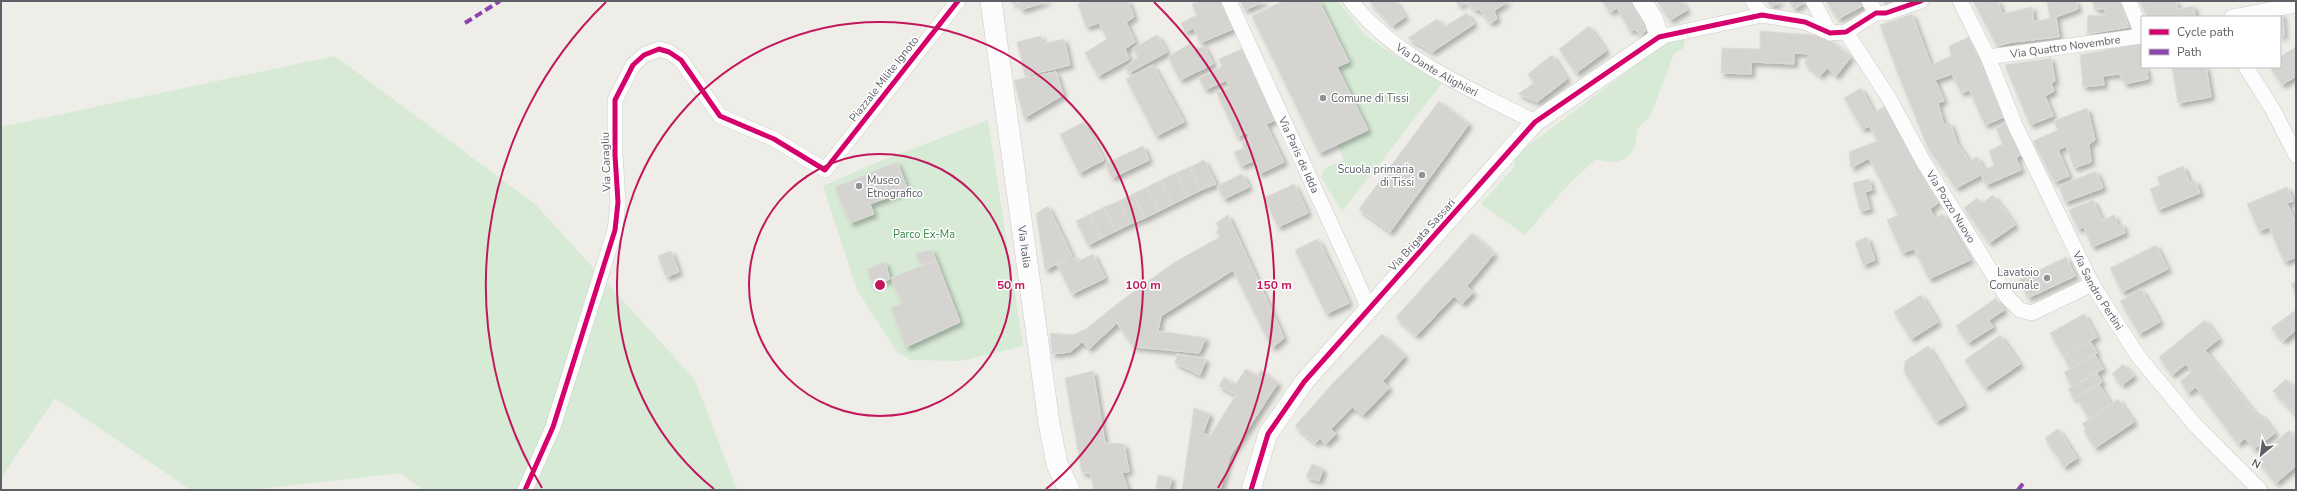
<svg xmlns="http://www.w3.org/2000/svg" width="2297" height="491" font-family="'Nunito Sans',sans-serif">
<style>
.green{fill:#d6ead6}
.building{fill:#d5d4d1;stroke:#dddcd8;filter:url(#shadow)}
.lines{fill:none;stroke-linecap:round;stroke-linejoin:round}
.minor-casing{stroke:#cbcbca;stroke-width:16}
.tertiary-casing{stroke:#cbcbca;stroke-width:20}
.secondary-casing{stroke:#cacbca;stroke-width:22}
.minor{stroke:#fcfcfc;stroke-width:15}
.tertiary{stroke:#fcfcfc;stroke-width:19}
.secondary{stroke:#fcfcfc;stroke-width:21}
.quiet{stroke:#8e44ad;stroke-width:4;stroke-dasharray:8 4;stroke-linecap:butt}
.cycleway-casing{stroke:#fff;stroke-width:8}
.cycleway{stroke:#d6006c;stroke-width:5}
.ring{fill:none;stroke:#c2185b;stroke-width:2}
.poi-dot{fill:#909194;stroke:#fff;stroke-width:1.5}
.labels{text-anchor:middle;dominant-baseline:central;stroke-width:3;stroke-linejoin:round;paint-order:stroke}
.street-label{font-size:11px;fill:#5e6067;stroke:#fff}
.poi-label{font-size:11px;fill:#5e6067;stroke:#fff;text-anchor:start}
.park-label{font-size:11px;fill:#358643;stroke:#fff}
.centre{fill:#c2185b;stroke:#fff;stroke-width:2}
.ring-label{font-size:12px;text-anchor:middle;font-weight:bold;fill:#c2185b;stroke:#fff;stroke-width:3;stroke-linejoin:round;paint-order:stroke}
</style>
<defs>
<filter id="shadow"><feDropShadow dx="3.5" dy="3.5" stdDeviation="2" flood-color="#0004"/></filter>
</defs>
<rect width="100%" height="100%" fill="#eeede8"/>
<path class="green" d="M1319,1H1338L1365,35L1393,54L1443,82L1342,212L1321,177L1325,168L1344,160L1337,144L1368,130L1337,67L1349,61Z
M1685,38L1684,48L1674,53L1651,115L1637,129C1638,156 1621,168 1596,159L1568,185L1525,235L1481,204L1514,167L1516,155L1661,46L1673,40Z
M335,56L536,205L695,380L737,490H423L401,473L249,490H191L55,398L1,478V127Z
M988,120L1023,346L961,361L911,360L898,353L857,290L823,186L873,164Z"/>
<path class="building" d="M1012,1H1048L1021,10L1019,2L1013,4Z
M1085,1H1128L1134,17L1126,22L1135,42L1125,49L1129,59L1098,76L1085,53L1107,39L1099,23L1086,27L1078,4Z
M1199,1H1220L1233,29L1200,43L1194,28L1185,32L1181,23L1197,15L1192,4Z
M1240,1H1265L1245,10Z
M1283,1H1319L1349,62L1337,67L1368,130L1319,153L1252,16Z
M1369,1H1395L1405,17L1392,26Z
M1456,1H1508L1494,11L1497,19L1490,23L1479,9L1475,11L1467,1L1459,6Z
M1602,1H1639L1648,22L1645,32L1641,36L1635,29L1630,31L1617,8L1610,12Z
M1657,1H1681L1687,10L1670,20Z
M1767,1H1781L1771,7Z
M1789,1H1807L1794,9Z
M1826,1H1862L1864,5L1838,19Z
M1883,1H1900L1886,6Z
M1973,1H1998L2002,14L2032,7L2034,22L2050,18L2047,1H2076L2078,9L2056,17L2059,37L2012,42L1997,46Z
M2092,1H2120L2129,27L2087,34L2088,15L2106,16L2105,9H2095Z
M2176,1L2178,9L2194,6L2195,17H2147L2140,2Z
M1467,13L1474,24L1432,52L1408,38L1437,19L1444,27Z
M1912,14L1931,65L1951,56L1949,46L1969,37L2004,117L1985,125L1969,90L1961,93L1952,74L1935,80L1944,101L1938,103L1944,125L1950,123L1957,143L1969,161L1977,157L1984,170L1994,165L1989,151L2003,144L1996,129L2005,122L2022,154L2016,158L2021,170L1986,185L1981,175L1956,188L1928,148L1898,74L1880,25Z
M2282,14L2284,35L2280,37V17H2252Z
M1589,26L1606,51L1576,73L1559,49Z
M1760,31L1825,36L1851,57L1836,76L1827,68L1820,76L1804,63L1811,54L1794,53V64L1751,62V74L1721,73L1722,48L1760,49Z
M1157,35L1167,52L1129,73L1125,67L1138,57L1133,48Z
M1041,36L1043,44L1064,39L1070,65L1025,76L1017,42Z
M2141,43L2142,67H2146L2148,79L2125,84L2119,74L2103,76L2104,85L2083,87L2080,55Z
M1189,44L1194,50L1204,46L1213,64L1180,80L1168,57Z
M2296,47V76L2282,85L2270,67H2280V57Z
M1242,49L1275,120L1266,124L1284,162L1259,174L1253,161L1241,166L1234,152L1244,148L1242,143L1250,139L1247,132L1237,137L1217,93L1230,87L1226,80L1205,90L1199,78L1222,67L1219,59Z
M1552,55L1567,79L1537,102L1518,94L1534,83L1528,74Z
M2051,58L2055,81L2051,83L2054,91L2045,96L2053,116L2030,125L2005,65Z
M1153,65L1184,122L1156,136L1126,79Z
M2172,67H2206L2211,97L2178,103Z
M1056,72L1063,95L1024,118L1014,80Z
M1861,88L1874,113L1886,105L1938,203L1930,209L1935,218L1943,214L1970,260L1929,279L1914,249L1902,253L1887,220L1898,215L1869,158L1851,168L1849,152L1877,141L1870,126L1862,129L1844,98Z
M1439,101L1469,124L1390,232L1359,209Z
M2087,108L2095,140L2089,144L2091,162L2074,168L2066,146L2058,150L2069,176L2054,182L2033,141L2058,130L2054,121Z
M1084,122L1104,160L1079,173L1060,134Z
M1143,146L1149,160L1112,178L1105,164Z
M1204,160L1216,184L1201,190L1190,167Z
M897,162L908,190L870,204L874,214L850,223L835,187Z
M2183,166L2190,183L2195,180L2200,193L2158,210L2150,189L2160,185L2157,177Z
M1190,167L1201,190L1187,197L1176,173Z
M2096,171L2103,188L2065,202L2059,186Z
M1176,173L1187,197L1173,204L1161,180Z
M1242,174L1249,187L1224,199L1217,186Z
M1869,179L1872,190L1865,192L1870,209L1860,211L1853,183Z
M1161,180L1173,204L1159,211L1147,187Z
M1294,184L1308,213L1278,227L1264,198Z
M1147,187L1159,211L1145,218L1133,194Z
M2287,187L2293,201L2287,203L2296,224V257L2284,262L2269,227L2259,231L2247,204Z
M1133,194L1145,218L1130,224L1119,201Z
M1993,195L2015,225L1989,243L1964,208L1977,198L1981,204Z
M2093,200L2102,220L2114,215L2118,226L2122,224L2125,233L2092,247L2084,227L2078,229L2069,210Z
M1119,201L1130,224L1116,231L1104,207Z
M1048,206L1072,256L1045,270L1036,214Z
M1104,207L1116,231L1102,238L1090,214Z
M1090,214L1102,238L1088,245L1076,221Z
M1228,215L1284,338L1272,348L1233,270L1161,316L1158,331L1206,338L1199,353L1134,347L1117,323L1089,349L1082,342L1070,352L1052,354L1050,333L1073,335L1086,329L1122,300L1175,262L1220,237L1216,232L1219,228L1216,223Z
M1472,233L1494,254L1467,286L1473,293L1462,304L1454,296L1416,336L1396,317Z
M1867,237L1875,260L1863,265L1855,242Z
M1318,239L1349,303L1326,314L1295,250Z
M2156,245L2168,269L2122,292L2110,268Z
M932,250L936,260L921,265L916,253Z
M671,251L679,272L666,277L658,256Z
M1093,254L1105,278L1072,294L1057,265L1075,257L1077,262Z
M2066,257L2075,276L2028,298L2019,280Z
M936,260L960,322L906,347L891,308L902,303L891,278Z
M885,262L890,279L873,286L867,269Z
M2296,282V293L2291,284Z
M2141,289L2160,322L2139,334L2120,301Z
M1921,295L1938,322L1911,339L1894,312Z
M1996,298L2004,310L1989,320L1993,327L1968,343L1956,326Z
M2296,310V330L2283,341L2271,328Z
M2084,314L2097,337L2063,356L2050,333Z
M2205,320L2219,339L2205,350L2258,417L2261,414L2275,433L2254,449L2245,438L2238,444L2196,387L2188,393L2180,381L2192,372L2186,364L2172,375L2159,357Z
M1382,334L1405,356L1383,381L1389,388L1363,415L1352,407L1331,429L1336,434L1326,444L1320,439L1315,443L1295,426L1334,382Z
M2000,335L2020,364L1985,388L1965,360Z
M2090,341L2097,353L2070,369L2063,356Z
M1928,346L1964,405L1936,422L1904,371L1905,361Z
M1177,354L1206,359L1200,375L1175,363Z
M2095,355L2103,369L2072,387L2064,372Z
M2123,364L2134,376L2122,385L2112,374Z
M1246,369L1257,376L1261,370L1278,383L1230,456L1220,490H1182L1194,408L1210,414L1203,433L1210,436L1236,395L1219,386L1224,377L1235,385Z
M1093,371L1105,443L1124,444L1129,472H1122L1128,490H1094L1090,473H1082L1065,378Z
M2096,372L2102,382L2074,399L2068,389Z
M2286,379L2296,390V415L2273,391Z
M2098,383L2111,404L2089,419L2076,397Z
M2118,399L2134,422L2095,448L2084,431L2086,429L2082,424Z
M2058,429L2077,458L2064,467L2045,438Z
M2289,430L2296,438V466L2276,483L2256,459Z
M1312,464L1323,469L1319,481L1306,477Z
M1158,475L1172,478L1169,489L1156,488Z"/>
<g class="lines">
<g class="minor-casing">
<g id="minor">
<path id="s1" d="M1229,1L1360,288L1369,310"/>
<path id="s2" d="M1351,1C1396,59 1471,89 1535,122"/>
<path d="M1753,1L1762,15"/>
<path d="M1813,1L1830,33"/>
<path d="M1869,1L1876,13"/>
<path id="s3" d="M1960,1L1988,57L2015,125L2092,284L2138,356L2196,426L2260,490"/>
<path d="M2129,1L2142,34"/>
<path d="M2232,17L2296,5"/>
<path id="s4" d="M1846,32L1889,98L1923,161L2007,297L2020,310L2032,313L2092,284"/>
<path d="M1659,37L1762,15L1805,22L1830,33L1846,32L1876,13H1886L1921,1"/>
<path id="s5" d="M1988,57L2142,36"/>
<path d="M2246,67L2273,110L2296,155"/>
<path d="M525,490L553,427L615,230L618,202L615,155V100L633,65L644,55L659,49L669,52L681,60L720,116L774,139L825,170L958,1"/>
</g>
</g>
<g class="tertiary-casing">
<path id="tertiary" d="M1251,490L1268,434L1304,382L1535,122L1659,37L1654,20L1642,1"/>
</g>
<g class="secondary-casing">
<g id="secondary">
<path id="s6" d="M991,1L1049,423L1057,464L1069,490"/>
</g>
</g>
<use href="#minor" class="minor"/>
<use href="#tertiary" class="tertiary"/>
<use href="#secondary" class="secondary"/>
<path class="quiet" d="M465,23L500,1
M2018,490L2025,481"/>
<g class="cycleway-casing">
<path id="cycleway" d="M525,490L553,427L615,230L618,202L615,155V100L633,65L644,55L659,49L669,52L681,60L720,116L774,139L825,170L958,1
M1251,490L1268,434L1304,382L1535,122L1659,37L1762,15L1805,22L1830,33L1846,32L1876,13H1886L1921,1"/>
</g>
<use href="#cycleway" class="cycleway"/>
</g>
<g class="ring">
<circle cx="880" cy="285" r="131"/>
<path d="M714 489A263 263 0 1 1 1046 489"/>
<path d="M542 488A394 394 0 0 1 606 2M1154 2A394 394 0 0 1 1218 488"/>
</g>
<g class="poi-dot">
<circle cx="1323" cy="98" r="4"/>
<circle cx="1422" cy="175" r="4"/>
<circle cx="859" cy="186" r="4"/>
<circle cx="2047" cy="278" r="4"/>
</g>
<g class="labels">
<g class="street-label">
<text stroke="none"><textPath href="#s5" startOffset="78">Via Quattro Novembre</textPath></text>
<text stroke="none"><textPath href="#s2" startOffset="111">Via Dante Alighieri</textPath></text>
<text transform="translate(884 79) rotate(-52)">Piazzale Milite Ignoto</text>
<text stroke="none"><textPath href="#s1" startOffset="169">Via Paris de Idda</textPath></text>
<text transform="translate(606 162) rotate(-92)">Via Caragliu</text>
<text stroke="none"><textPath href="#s4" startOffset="204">Via Pozzo Nuovo</textPath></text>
<text transform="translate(1422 235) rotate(-48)">Via Brigata Sassari</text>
<text stroke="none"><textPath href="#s6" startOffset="248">Via Italia</textPath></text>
<text stroke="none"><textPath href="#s3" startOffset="321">Via Sandro Pertini</textPath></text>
</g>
<g class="poi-label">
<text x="1331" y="98">Comune di Tissi</text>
<text x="1414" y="169" text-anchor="end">Scuola primaria<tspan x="1414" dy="13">di Tissi</tspan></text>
<text x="867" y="180">Museo<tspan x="867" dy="13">Etnografico</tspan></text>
<text x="2039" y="272" text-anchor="end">Lavatoio<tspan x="2039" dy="13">Comunale</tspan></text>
</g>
<g class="park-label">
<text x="924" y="234">Parco Ex-Ma</text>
</g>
</g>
<circle cx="880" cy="285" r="6" class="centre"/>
<g class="ring-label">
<text x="1011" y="289">50 m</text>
<text x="1143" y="289">100 m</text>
<text x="1274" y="289">150 m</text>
</g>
<rect width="2297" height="491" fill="none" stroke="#5e6067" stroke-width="4"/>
<rect x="2141" y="16" width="140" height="52" fill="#ffffff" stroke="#bfbfc2"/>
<rect x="2149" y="29" width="20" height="6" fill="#d6006c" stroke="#bfbfc2"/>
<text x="2177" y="36" font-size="12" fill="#5e6067">Cycle path</text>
<rect x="2149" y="49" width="20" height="6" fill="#8e44ad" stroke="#bfbfc2"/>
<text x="2177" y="56" font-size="12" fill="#5e6067">Path</text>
<g transform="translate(2261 455) rotate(209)" stroke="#ffffff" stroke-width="3" paint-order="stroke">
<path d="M0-3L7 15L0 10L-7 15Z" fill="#5e6067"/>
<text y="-6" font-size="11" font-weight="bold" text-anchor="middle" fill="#5e6067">N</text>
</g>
</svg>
